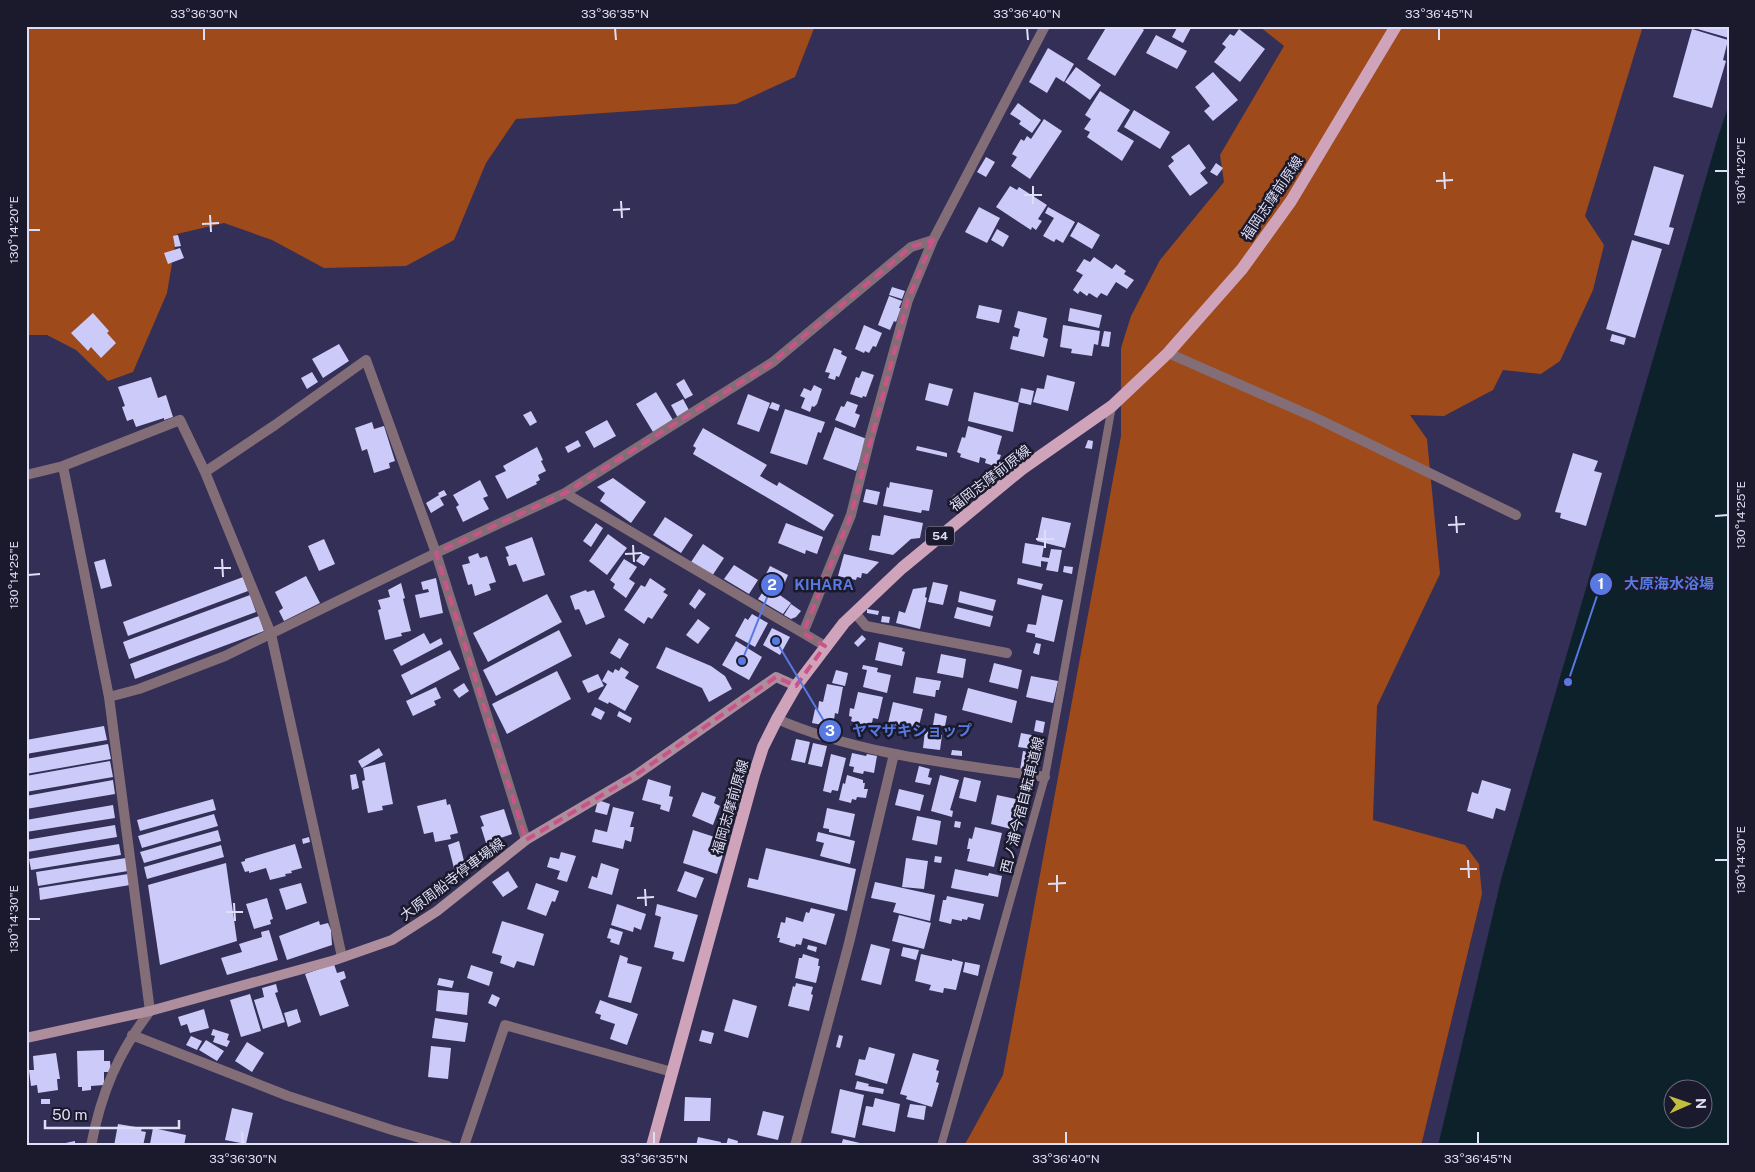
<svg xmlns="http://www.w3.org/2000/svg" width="1755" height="1172" font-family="'Public Sans','Noto Sans JP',sans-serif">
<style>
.forest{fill:#9e4a1a}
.water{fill:#0c212a;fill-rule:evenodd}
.building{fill:#cccaf8}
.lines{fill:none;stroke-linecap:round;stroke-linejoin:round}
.lane{stroke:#836e78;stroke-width:8}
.street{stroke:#836e78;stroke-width:10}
.secondary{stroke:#ae8d9d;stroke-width:10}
.primary{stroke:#cfa4ba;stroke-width:12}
.marked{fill:none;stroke:#cb538a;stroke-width:4;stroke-dasharray:10 6;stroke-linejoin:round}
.ticks{fill:none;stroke:#dfdef7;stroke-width:2}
.labels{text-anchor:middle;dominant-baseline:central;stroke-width:5;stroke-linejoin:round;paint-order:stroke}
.shield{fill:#1b1a2c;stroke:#a4a3ba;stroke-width:1}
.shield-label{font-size:12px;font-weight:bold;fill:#dfdef7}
.street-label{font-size:14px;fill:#dfdef7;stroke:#1b1a2c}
.leader{fill:none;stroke:#5779e1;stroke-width:2}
.callout-dot{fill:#5779e1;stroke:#1b1a2c;stroke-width:2}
.mark-label{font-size:15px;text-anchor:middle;font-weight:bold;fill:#fff}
.callout-label{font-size:15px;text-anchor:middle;font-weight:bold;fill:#5779e1;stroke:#1b1a2c;stroke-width:5;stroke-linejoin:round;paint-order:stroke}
.neatline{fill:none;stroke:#dfdef7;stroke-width:2}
.ticks-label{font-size:12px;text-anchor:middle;fill:#dfdef7}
</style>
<rect width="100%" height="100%" fill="#332f56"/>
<path class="forest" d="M26,26H815L795,77L736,104L516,119L486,163L454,240L406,266L324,268L272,240L224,223L177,234L167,293L133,372L108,381L76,350L47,335H26Z
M1259,26H1643L1585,216L1604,245L1593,290L1560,361L1541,374L1503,370L1493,390L1444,416L1410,415L1427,439L1440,574L1377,706L1373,820L1465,845L1479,864L1482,894L1421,1146H964L1003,1075L1121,436V348L1131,316L1160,260L1224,182L1220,155L1284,46Z"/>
<path class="water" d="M1729,104V1146H1438L1502,876L1717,140ZM1672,1090H1702V1120H1672Z"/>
<path class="building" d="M1107,26L1113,28L1114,26H1139L1144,30L1115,76L1087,59Z
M1178,26H1192L1183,43L1172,37Z
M1695,26H1729V38L1694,28Z
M1239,29L1265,49L1240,82L1214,62L1226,47L1222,44L1230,34L1234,36Z
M1692,29L1728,40L1723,60L1726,61L1712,108L1673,97Z
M1156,35L1187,51L1177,69L1146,53Z
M1048,48L1074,64L1064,82L1056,77L1047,93L1029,82Z
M1076,67L1101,85L1090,100L1065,82Z
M1213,72L1238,100L1213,121L1204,111L1210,106L1195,87Z
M1100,91L1130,110L1117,131L1134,141L1122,161L1087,137L1090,132L1084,129L1091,119L1085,115Z
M1018,103L1041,120L1032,133L1019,124L1021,121L1010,114Z
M1134,110L1170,132L1160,149L1124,127Z
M1044,119L1062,131L1030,179L1011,166L1017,157L1012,154L1021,139L1024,141L1027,136L1031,139Z
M1189,144L1206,168L1200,173L1208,183L1190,196L1168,166L1174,161L1171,157Z
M986,157L995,162L986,177L977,172Z
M1216,163L1223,168L1217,176L1210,172Z
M1654,166L1684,175L1669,227L1674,228L1669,245L1634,235Z
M1010,186L1017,190L1019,187L1047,205L1038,219L1042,221L1036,230L1032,227L1031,230L996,207Z
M979,207L1000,218L987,243L965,232Z
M1048,207L1075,222L1063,243L1056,239L1054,242L1043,236L1054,218L1045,213Z
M1078,222L1100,235L1092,249L1070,236Z
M997,229L1009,236L1003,247L991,240Z
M178,235L181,246L175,247L173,236Z
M1632,240L1662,249L1635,338L1606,329Z
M180,248L184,258L168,264L164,253Z
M1094,257L1112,269L1116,264L1126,271L1124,274L1134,280L1127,289L1116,282L1107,296L1101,293L1097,298L1089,293L1087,296L1080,291L1078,294L1073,290L1083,275L1076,271L1084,259L1090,262Z
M892,287L905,291L902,299L889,295Z
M889,296L902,301L899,308H901L896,322L894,321L890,330L878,325Z
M979,305L1002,310L999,323L976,318Z
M1070,308L1102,315L1099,328L1068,321Z
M1018,311L1047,318L1043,337L1048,339L1044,357L1010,349L1013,336L1018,337L1020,329L1014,327Z
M93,313L109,331L107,333L116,343L101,358L91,347L88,351L71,333Z
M864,325L882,333L876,347L873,346L869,353L865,351L864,353L855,349Z
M1063,325L1100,331L1098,345L1094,344L1092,356L1071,353L1072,349L1060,347Z
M1104,331L1111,332L1109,347L1101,346Z
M1612,334L1626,338L1624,345L1610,341Z
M339,344L349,361L323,378L312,359Z
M834,348L842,351L841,354L847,357L839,377L836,376L835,380L828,378L830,373L825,372Z
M862,371L874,375L866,397L863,396L862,398L850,394L856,377L859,378Z
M312,372L318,382L307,389L301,378Z
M1047,375L1075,382L1068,411L1033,402L1037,388L1044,389Z
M151,377L158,398L166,395L173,417L164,420V418L136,427L133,419L127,421L122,407L125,406L118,387Z
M684,379L693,395L685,399L676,384Z
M929,383L953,389L948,406L925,400Z
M814,385L822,389L817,404L814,407L812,406L810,412L801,408L805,398L800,396L804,388L811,391Z
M1021,388L1034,391L1031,405L1018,402Z
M656,392L673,420L653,432L636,404Z
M974,392L1019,403L1013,432L968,421Z
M748,394L770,403L759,432L737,424Z
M683,399L690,412L678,418L671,405Z
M847,401L858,405L855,413L860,415L855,428L835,420L841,406L844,407Z
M772,402L780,405L778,411L769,408Z
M785,409L825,422L821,433L818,432L807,465L770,453Z
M531,411L537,422L530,426L523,415Z
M607,420L616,436L594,448L585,432Z
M372,422L374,429L384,426L395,461L389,463L390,468L374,473L367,449L362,451L355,428Z
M968,426L1002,436L997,454L1001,455L997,467L985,463L986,459L980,457L979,463L960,457L961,454L957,452L962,437L965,438Z
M835,427L867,439L856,471L823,459Z
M703,428L767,465L760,476L777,486L779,482L834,515L824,531L693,454L696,448L693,446Z
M578,440L581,446L568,453L565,447Z
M1088,440L1093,441L1092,449L1085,448Z
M917,446L947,453V457L916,450Z
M537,447L543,460L541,461L546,471L538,475L540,480L536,482L537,484L507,499L495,476L506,471L503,466Z
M1573,453L1598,461L1594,471L1602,473L1586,526L1560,518L1561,513L1555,512Z
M613,478L646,502L631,523L600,501L605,493L597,487Z
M480,480L488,496L483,498L489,509L463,522L456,507L459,505L453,495Z
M890,482L933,490L929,511L922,510L921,513L883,506L887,487L889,488Z
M866,489L880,492L877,505L863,502Z
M444,490L447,495L440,498L444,505L431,513L426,503L439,495L438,493Z
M955,494L967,497L953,508L947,501Z
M884,515L923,523L920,538L911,539L893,555L869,550L872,535L880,536Z
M665,517L693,535L681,553L653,535Z
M1042,517L1071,523L1065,548L1037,541Z
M596,523L603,528L591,547L583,541Z
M786,523L823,537L817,554L806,550L805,554L778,543Z
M608,534L627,548L607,575L589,561Z
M532,537L545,575L523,582L516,564L509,566L506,557L509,556L505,547Z
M324,539L335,564L319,571L308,546Z
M1025,543L1044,546L1042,557L1049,558L1051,549L1062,550L1058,572L1046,570L1048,562L1041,561V567L1022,563Z
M703,544L724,558L712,576L691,562Z
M478,553L480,558L487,556L496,582L489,584L491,590L475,596L472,584L468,585L462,565L470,563L468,557Z
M642,553L650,557L644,566L636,561Z
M844,554L879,562L867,574L862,573L861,578L857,577L856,580L838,576Z
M105,559L112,586L101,589L94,562Z
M624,559L637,567L629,579L635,583L626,598L613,588L615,584L610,580Z
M734,565L758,580L749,594L724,579Z
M770,566L788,575L783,587L764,578Z
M1064,566L1073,567L1072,574L1063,572Z
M306,576L320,603L284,621L279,611L283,608L275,592Z
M243,577L248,591L128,636L123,622Z
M436,578L443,613L420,618L415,595L429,592L428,589L423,590L421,582Z
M650,578L666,589L663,592L668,595L652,619L648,617L644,624L624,610L641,585L645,587Z
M1018,578L1043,584L1041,590L1017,584Z
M933,582L948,585L943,605L928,602Z
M401,583L405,598L403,599L411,631L401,633L402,636L385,640L378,610L381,609L378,600L390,597L388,590Z
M767,586L791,603L783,614L758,599Z
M927,587L925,597L927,598L920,629L896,623L899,611L905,613L913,589Z
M699,589L706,594L695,609L689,604Z
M586,590L587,592L594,590L605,617L586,625L579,609L575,610L570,596Z
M960,591L996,600L993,611L958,602Z
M547,594L562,622L488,662L473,633Z
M250,595L256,612L129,659L123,642Z
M1042,595L1063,600L1054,642L1035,637V634L1026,632L1028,624L1036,625Z
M791,604L801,611L796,617L791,619L784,615Z
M957,607L993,616L990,627L954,618Z
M867,609L879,611L878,615L867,613Z
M752,614L768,623L755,647L735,636L745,618L748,620Z
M259,616L264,631L135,679L130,664Z
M882,616L890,617L889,623L881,622Z
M698,619L710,628L698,644L686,635Z
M772,628L790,637L780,655L763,645Z
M559,630L572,656L496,696L483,670Z
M424,633L430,644L441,638L443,644L401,666L393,650Z
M862,635L866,639L858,647L854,643Z
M619,638L629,644L620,659L610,653Z
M736,641L762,657L749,680L722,665Z
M879,642L903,648L902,651L905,652L902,666L875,660Z
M1036,643L1041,644L1039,655L1033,653Z
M666,647L711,666L725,676L732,689L709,702L702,688L656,668Z
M450,650L460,669L411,695L401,675Z
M941,654L966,659L963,678L937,673Z
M994,663L1022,670L1018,689L989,682Z
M863,665L878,668L877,672L891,675L887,693L863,687L867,670L862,669Z
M621,667L629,672L625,678L639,686L625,711L609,702L608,704L598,699L607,684L602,681L608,670L613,673L615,669L619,671Z
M836,670L848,673L845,686L832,683Z
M557,671L571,699L507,734L492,704Z
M598,674L604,686L588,693L582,681Z
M1031,676L1058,681L1053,703L1026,697Z
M916,677L941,681L939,690H936L935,697L913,693Z
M464,683L469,691L459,698L453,690Z
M827,684L843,687L838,714L835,713L833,727L812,723L815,709L818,710L819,701L823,702Z
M436,687L441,698L434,701L436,705L413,716L406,701Z
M968,688L1017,701L1012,723L962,710Z
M858,692L883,697L878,719L873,718L871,728L851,721L852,717L849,716L850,708L854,709Z
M893,702L923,709L918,730L888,723Z
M595,707L605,712L601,720L591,715Z
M619,711L632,718L630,723L617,716Z
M935,713L947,716L945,726L933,725Z
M1036,720L1045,722L1043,733L1034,731Z
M104,726L107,740L26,754V740Z
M927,729L936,730V734L942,735L940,750L923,748L925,731L926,732Z
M1021,733L1042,737L1039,750L1018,747Z
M796,739L810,742L805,763L791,760Z
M813,743L827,746L822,767L808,764Z
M108,744L111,759L26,774V759Z
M379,748L383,755L362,768L358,761Z
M952,750L962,751V756L951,755Z
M1023,751L1038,754L1035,772L1020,770Z
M852,753L866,756L867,754L877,756L874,773L864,771L863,774L853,772L854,767L849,766Z
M831,754L846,758L838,791L832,790L831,793L823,791Z
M110,761L113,777L26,792V776Z
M385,762L393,804L382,806L383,810L368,813L362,781L365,780L363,768Z
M919,766L930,769L928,777L932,778L930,785L915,782Z
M356,774L359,788L352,790L350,775Z
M847,775L863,780V783H865L864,789H868L866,798L857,797L856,800L852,799L851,803L839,800L843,783L845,784Z
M940,775L959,780L950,810L953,811L952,817L931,811Z
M964,777L981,781L976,802L959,798Z
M648,779L671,786L669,796L673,797L669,812L660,809L661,805L642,800Z
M113,780L115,794L26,809V796Z
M1482,780L1511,789L1505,811L1496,808L1493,819L1467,811L1472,792L1478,794Z
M899,789L924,795L920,811L895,805Z
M702,792L716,797L714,803L720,806L713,825L692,816Z
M997,795L1021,800L1015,830L991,824Z
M213,799L216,810L140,831L137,820Z
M446,799L447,805L450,804L458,833L450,835L451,839L435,842L433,832L424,834L417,806Z
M598,800L610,804L607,815L595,812Z
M113,805L115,818L26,832V820Z
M613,807L634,812L630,827H634L631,842L625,840L623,849L592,842L595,829L607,832Z
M827,808L855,814L850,837L829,832V829L823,828Z
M504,809L512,834L486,843L481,827L484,826L480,816Z
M214,814L218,826L142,848L138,836Z
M917,816L941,821L937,845L912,840Z
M955,821L961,822L960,828L954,827Z
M115,825L117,837L27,852L26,840Z
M975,827L1002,833L994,867L967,861L970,849H967L969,838L972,839Z
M218,830L221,841L144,863L140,852Z
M693,830L727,841L717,874L683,863Z
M818,832L855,841L850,864L820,856L824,843L816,841Z
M309,837L310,842L303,844L302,839Z
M459,841L465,865L463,866L464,870L455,872L448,845Z
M119,844L121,855L31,870L29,859Z
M295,844L302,868L291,871L292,873L285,874L286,876L270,880L266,868L249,873V871L245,872L241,862L245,861V859Z
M221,845L224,857L147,879L144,867Z
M766,848L856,869L847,911L747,887L749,878L758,880Z
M561,852L576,856L567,882L557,879L560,871L547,867L550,857L559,859Z
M935,856L942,857L941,863L934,862Z
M126,858L128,871L38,886L36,872Z
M906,858L928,861L924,889L902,887Z
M226,863L237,941L160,965L148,885Z
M601,863L619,869L612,895L588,888L592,876L597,878Z
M955,869L988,876L989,873L1002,876L998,897L951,888Z
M508,871L518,887L503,897L492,882Z
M685,871L704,878L696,898L677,891Z
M128,874L130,885L40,900L39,888Z
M875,882L935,895L930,921L893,912L896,903L871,898Z
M301,883L307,903L286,910L279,889Z
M536,883L559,891L555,902L552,901L546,916L527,909Z
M947,896L984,904L980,920L968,917L967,920L962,919V921L952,919L951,924L939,921L943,900H946Z
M267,898L273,919L270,920L271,924L254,929L246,904Z
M617,904L646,914L641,930L634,927L633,932L611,925Z
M657,904L698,915L684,962L672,959L674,952L654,947L661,917L655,915Z
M811,908L835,914L826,945L803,938L801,945L796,944L795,947L779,942L780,938H777L781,922L785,923L786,917L803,922L806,912L809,913Z
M899,915L931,923L924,949L892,941Z
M319,921L320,925L328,923L331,930L332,945L287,960L279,936Z
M502,921L544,934L534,966L517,961L514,968L500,963L502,956L492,953Z
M610,928L623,932L619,945L610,942L611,939L607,938Z
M269,930L278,960L227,975L221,958L242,952L239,944L262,937L261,932Z
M871,944L890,949L881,985L861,980Z
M808,945L817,947L816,952L807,949Z
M903,947L919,950L916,960L901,956Z
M803,954L819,959L818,966H820L816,983L795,978L799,958H802Z
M921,954L952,961V959L963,962L956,990L944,988L943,993L929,990L931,985L915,981Z
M620,955L628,958L627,963L642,967L631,1003L608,997Z
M965,962L980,965L978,976L963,972Z
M334,964L337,973L344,971L346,978L340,981L349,1006L320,1016L305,974Z
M471,965L493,972L489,986L467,978Z
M439,978L454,981L452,988L437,985Z
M796,983L813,987L811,994L813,995L809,1011L788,1006L793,986L795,987Z
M276,984L278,992L275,993L285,1022L263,1029L254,1000L264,997L262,988Z
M438,990L469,993L467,1015L436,1011Z
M250,994L261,1031L241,1037L230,1000Z
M492,994L500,998L496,1007L488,1003Z
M733,999L757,1006L748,1038L724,1031Z
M600,1000L638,1014L627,1045L610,1039L615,1024L600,1019L601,1015L595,1013Z
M204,1009L209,1028L190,1033L187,1024L181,1026L178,1017Z
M297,1009L301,1022L288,1027L284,1013Z
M435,1018L468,1023L465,1042L432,1038Z
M213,1029L229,1034L227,1040L230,1041L227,1047L213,1042L215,1036L211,1035Z
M702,1030L714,1033L711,1044L699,1041Z
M839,1035L843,1036L840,1048L836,1047Z
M191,1036L202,1041L197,1050L186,1045Z
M206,1040L224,1051L217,1061L199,1050Z
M247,1042L264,1053L252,1072L235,1061Z
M431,1046L451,1048L448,1079L428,1077Z
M869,1047L895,1054L887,1084L855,1075L859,1059L865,1060Z
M104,1050V1061H110L111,1072H104V1085L91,1086V1090L82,1091V1087H78L77,1051Z
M56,1053L60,1079H57L58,1090L38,1093L37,1085L31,1086L29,1070H34L33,1056Z
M913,1053L939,1060L936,1070L939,1071L936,1082L939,1083L932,1107L906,1099L907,1096L900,1094Z
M857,1081L869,1084L868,1086L884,1089L883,1094L855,1089Z
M840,1089L864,1095L855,1138L831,1133Z
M685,1097L711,1098L710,1121H684Z
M875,1098L900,1104L895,1132L862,1125L866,1106L873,1107Z
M41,1099H50V1104H41Z
M910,1104L926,1106L924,1120L907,1117Z
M232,1108L253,1113L246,1144L225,1140Z
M763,1111L784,1116L778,1140L757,1135Z
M118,1124L142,1128L141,1131L146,1132L143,1146H114Z
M153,1128L186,1135L184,1146L150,1144Z
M698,1137L721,1142L720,1146H696Z
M728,1138L738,1141L737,1146H726Z
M843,1139L868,1145L867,1146H841Z
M75,1141V1146H56V1145Z"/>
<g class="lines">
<path class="lane" d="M941,1146L1045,777L1112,406"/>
<path class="street" d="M1168,353L1316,418L1516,515
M63,466L109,697L150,1011C118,1053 101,1093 91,1146
M205,472L271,634L342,957
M26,475L63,466L180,420L205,472L275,425L366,360L436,553L526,840
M565,493L803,633
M855,613L866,626L1007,653
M825,646L803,633L851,515L870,438L908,300L933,240L1045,26
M109,697L139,689L225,656L436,553L565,493L773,362L911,247L933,240
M777,719C860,755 956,764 1045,777
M132,1035L288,1096L392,1130L448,1146
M464,1146L505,1025L672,1072
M795,1146L849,943L894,754"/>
<path class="secondary" d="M26,1038L150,1011L335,960L392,940L437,911L526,840L636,775L776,677L796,686"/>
<path class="primary" d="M652,1146L754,775L763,747L777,719L796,686L844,623L902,568L1022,469L1112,406L1168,353L1242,269L1291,201L1396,26"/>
</g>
<path class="marked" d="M933,240L908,300L851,515L803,633L825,646L796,686L776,677L636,775L526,840L436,553L565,493L773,362L911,247Z"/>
<path class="ticks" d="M204,28V40M615,28L616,40M1027,28L1028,40M1439,28V40M1715,171H1728M1444,172L1445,189M1436,181L1453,180M1033,186V204M1024,195H1042M621,201L622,218M613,210L630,209M210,215L211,232M202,224L219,223M28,230H40M1456,516L1457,533M1715,516L1728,515M1448,525L1465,524M1045,530V548M1036,539H1054M633,545L634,562M625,554L642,553M222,559L223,577M214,568H231M28,575L40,574M1468,860L1469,878M1715,860H1728M1460,869H1477M1057,875V892M1048,884L1066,883M645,889L646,906M637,898L654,897M234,903L235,921M226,912H243M28,919H40M242,1132L243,1144M654,1132V1144M1066,1132V1144M1478,1132V1144"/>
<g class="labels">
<rect class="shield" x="926" y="526.5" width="28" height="19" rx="4"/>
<g class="shield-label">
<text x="940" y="536">54</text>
</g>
<g class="street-label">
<text transform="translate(1272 198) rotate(-56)">福岡志摩前原線</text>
<text transform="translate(990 478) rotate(-38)">福岡志摩前原線</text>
<text transform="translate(1022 805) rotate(-76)">西ノ浦今宿自転車道線</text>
<text transform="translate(730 807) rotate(-74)">福岡志摩前原線</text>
<text transform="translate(452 879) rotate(-37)">大原周船寺停車場線</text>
</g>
</g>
<path class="leader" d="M1568 682L1601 584M742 661L772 585M776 641L830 731"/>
<g class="callout-dot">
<circle cx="1568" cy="682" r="5"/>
<circle cx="742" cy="661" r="5"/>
<circle cx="776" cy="641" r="5"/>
<circle cx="1601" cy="584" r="12"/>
<circle cx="772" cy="585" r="12"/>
<circle cx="830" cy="731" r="12"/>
</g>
<g class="mark-label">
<text x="1601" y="589">1</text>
<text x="772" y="590">2</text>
<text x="830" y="736">3</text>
</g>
<g class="callout-label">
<text x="1669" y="589">大原海水浴場</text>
<text x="824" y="590">KIHARA</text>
<text x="912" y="736">ヤマザキショップ</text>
</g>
<rect width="1755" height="1172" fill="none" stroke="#1b1a2c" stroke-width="55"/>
<g transform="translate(1688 1104) rotate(88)"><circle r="24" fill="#1b1a2c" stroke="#69687d"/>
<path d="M0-4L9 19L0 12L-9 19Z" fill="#c3bd3e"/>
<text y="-8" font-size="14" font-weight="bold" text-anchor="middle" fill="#dfdef7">N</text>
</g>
<path d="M45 1120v8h134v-8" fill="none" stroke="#dfdef7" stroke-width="2.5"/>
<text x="52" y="1120" font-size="15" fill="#dfdef7" stroke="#1b1a2c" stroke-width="4" paint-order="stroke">50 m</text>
<rect x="28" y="28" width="1700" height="1116" class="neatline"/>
<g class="ticks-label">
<text x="204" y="18">33°36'30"N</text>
<text x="615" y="18">33°36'35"N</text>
<text x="1027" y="18">33°36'40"N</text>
<text x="1439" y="18">33°36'45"N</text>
<text transform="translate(1741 171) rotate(-90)" y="4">130°14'20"E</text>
<text transform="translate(14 230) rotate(-90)" y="4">130°14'20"E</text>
<text transform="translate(1741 515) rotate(-90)" y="4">130°14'25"E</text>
<text transform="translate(14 575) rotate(-90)" y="4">130°14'25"E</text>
<text transform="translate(1741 860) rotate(-90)" y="4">130°14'30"E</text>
<text transform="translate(14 919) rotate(-90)" y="4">130°14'30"E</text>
<text x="243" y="1163">33°36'30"N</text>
<text x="654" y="1163">33°36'35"N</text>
<text x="1066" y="1163">33°36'40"N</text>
<text x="1478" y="1163">33°36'45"N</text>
</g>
</svg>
